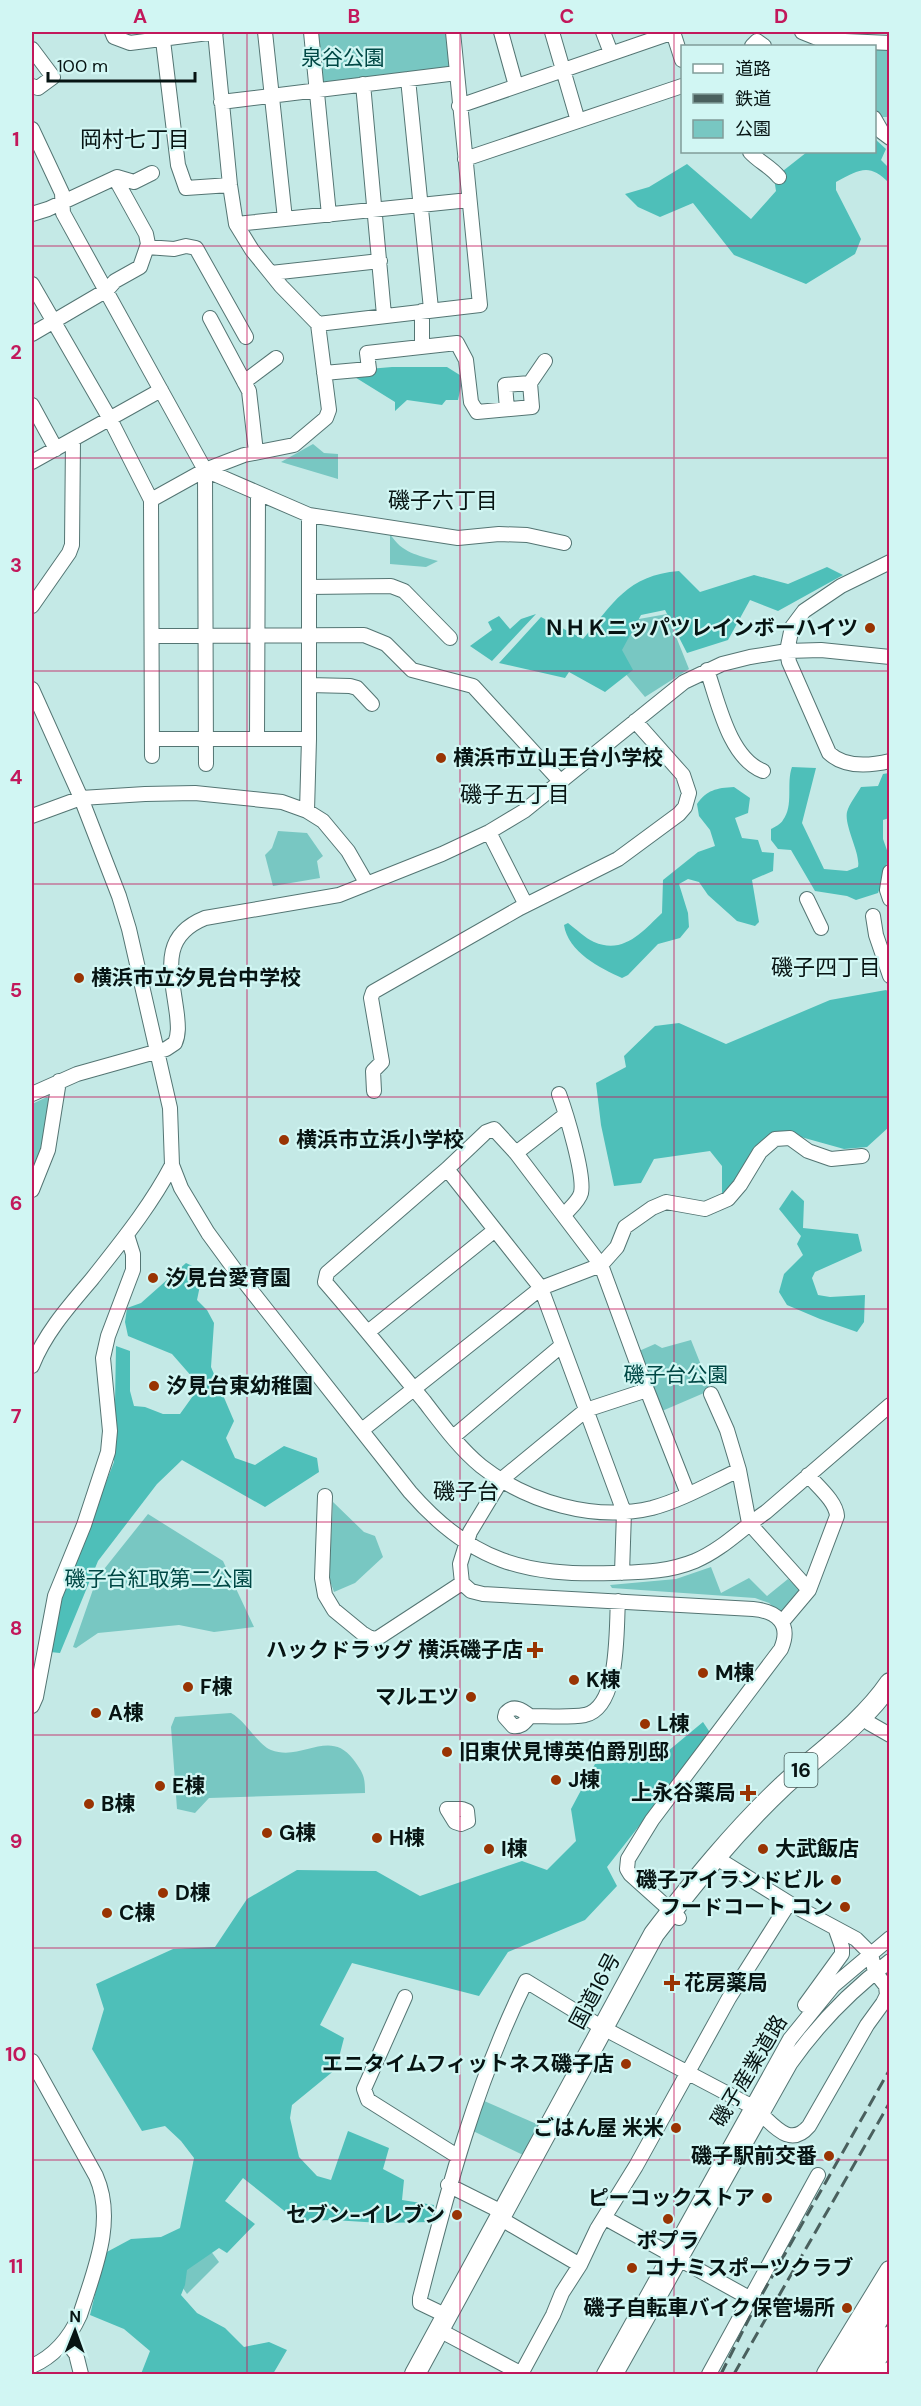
<svg xmlns="http://www.w3.org/2000/svg" width="921" height="2406" font-family="'DM Sans','Noto Sans JP',sans-serif">
<style>
.green{fill:#78c7c2}
.forest{fill:#4ebfb9}
.lines{fill:none;stroke-linecap:round;stroke-linejoin:round}
.minor-casing{stroke:#547573;stroke-width:16}
.highway-casing{stroke:#547573;stroke-width:22}
.minor{stroke:#fff;stroke-width:14}
.highway{stroke:#fff;stroke-width:20}
.rail{stroke:#4a605e;stroke-width:3;stroke-dasharray:12 6;stroke-linecap:butt}
.grid{fill:none;stroke:#c2185b;stroke-width:1.5;stroke-opacity:0.55}
.poi-dot{fill:#993403;stroke:#d1f6f3;stroke-width:2}
.labels{text-anchor:middle;dominant-baseline:central;stroke-width:4.5;stroke-linejoin:round;paint-order:stroke}
.shield{fill:#d1f6f3;stroke:#445856;stroke-width:1.5}
.shield-label{font-size:20px;font-weight:bold;fill:#071413}
.park-label{font-size:21px;fill:#004845;stroke:#d1f6f3}
.poi-label{font-size:21px;font-weight:bold;fill:#071413;stroke:#d1f6f3;text-anchor:start}
.street-label{font-size:21px;fill:#071413;stroke:#d1f6f3}
.neighbourhood-label{font-size:22px;fill:#071413;stroke:#d1f6f3}
.neatline{fill:none;stroke:#c2185b;stroke-width:2}
.grid-label{font-size:20px;text-anchor:middle;font-weight:bold;fill:#c2185b}
</style>
<rect width="100%" height="100%" fill="#c4e9e6"/>
<path class="green" d="M315,32H448L451,67L448,71L319,84Z
M874,50H889V117H881L875,109Z
M313,444L324,453L338,454V479L281,462Z
M390,534C402,553 417,555 438,561L426,567L390,564Z
M667,614L689,669L645,697L619,666L622,622Z
M278,831L307,833L323,856L317,861L320,878L273,886L265,855L272,848Z
M47,1097L50,1101L41,1151L32,1175V1104Z
M691,1340L711,1390L662,1411L639,1351L655,1344L662,1348Z
M333,1502L364,1532L375,1536L383,1557L355,1583L334,1592L329,1578Z
M148,1514L223,1561L254,1627L214,1632L179,1625L98,1633L76,1648L73,1647L97,1578Z
M711,1567L721,1593L749,1578L767,1596L788,1579L802,1591L783,1616L769,1603L755,1598L612,1588L610,1585L676,1579Z
M231,1713C246,1721 258,1745 271,1750C302,1762 329,1728 353,1759C363,1773 365,1775 365,1793L209,1798L195,1813L177,1809L171,1727L175,1717Z
M482,2100L539,2125L523,2155L473,2131Z
M207,2246L219,2262L187,2294L172,2272Z"/>
<path class="forest" d="M875,139L886,149L881,160L889,168V183C869,162 859,170 836,182V190L861,239L855,254L806,284L734,255L693,203L660,217L638,207L625,194L649,187L687,164L751,219L776,191L774,178L807,152H874Z
M392,367H447L463,377L458,400H446L442,405L407,400L395,411V402L345,371Z
M827,567L843,575L778,611L750,600L728,640L687,653L665,610L641,615L622,650L633,670L605,692L569,672L565,678L499,663L541,617L583,639C613,604 627,575 679,571L700,592L754,575L788,584Z
M536,614L492,661L470,646L492,630L488,622L499,616L510,629L521,619Z
M792,767L816,768L802,823L824,869L847,871L858,867C861,854 844,826 847,812C849,804 857,794 861,787L878,786L883,774L889,773V818L883,820V839L888,853L886,871L878,893L856,900L847,896L815,891L791,850L778,849L771,840V829C775,827 781,824 783,820C794,806 786,783 792,767Z
M734,787L750,798L748,813L735,818L742,838L758,840L762,852L774,853L773,871L752,880L759,922L755,926L737,921L708,895L699,882L688,879L679,884L688,913L689,927L680,938L658,944L628,975L622,978C600,968 568,952 564,925L568,923C576,929 585,938 594,942C624,955 643,931 662,913L663,880L698,852L715,846L710,830L699,816L697,804C707,790 716,788 734,787Z
M886,990L889,992V1127L867,1147L844,1149L783,1132L754,1147L738,1177L722,1194V1166L710,1151L654,1159L641,1183L614,1186L601,1125L596,1083L626,1067L624,1056L655,1026L679,1023L726,1044L830,1000Z
M792,1190L804,1201L803,1228L858,1234L862,1251L815,1272L812,1278L818,1295L830,1297L865,1295L864,1322L857,1332L820,1319L787,1305L779,1292L784,1274L803,1255L797,1244L801,1236L779,1209Z
M186,1263L203,1271L197,1300L207,1310L214,1323L211,1367L234,1421L226,1438L235,1458L255,1465L284,1446L317,1458L319,1472L265,1507L182,1460L157,1484L98,1561L60,1653L50,1652L64,1588L114,1462L116,1346L130,1351V1391L134,1406L145,1407L163,1414H180L200,1386L172,1354L128,1336L125,1322L127,1308L141,1303Z
M703,1722L711,1734L607,1867L617,1886L585,1920L508,1952L479,1996L352,1963L320,2025L344,2038L336,2069L292,2105L290,2118L299,2157L317,2176L331,2180L348,2131L389,2148L383,2169L404,2180L402,2200L434,2205L431,2222L381,2223L333,2220L297,2221L243,2178L225,2201L255,2224L227,2253L219,2248L187,2270L185,2285L181,2295L197,2313L225,2328L244,2347L269,2342L287,2350L273,2374H141L150,2351L124,2329L90,2315L105,2253L131,2239L161,2237L180,2228L194,2158L181,2141L165,2126L142,2131L92,2049L104,2009L96,1984L173,1949L215,1947L247,1899L297,1870L376,1871L420,1896L522,1861L547,1870L576,1841L571,1809L595,1764L656,1761Z"/>
<g class="lines">
<g class="minor-casing">
<path id="minor" d="M112,32L114,37L130,43L216,32
M162,32L178,165L186,188L230,185
M265,32L285,219
M311,32L329,215
M501,32L516,86
M552,32L578,121
M603,32L611,53
M673,32L682,60
M802,32L822,40L890,43
M752,46L757,41L764,46
M32,49L53,77L38,88L32,86
M408,79L431,309
M363,84L384,315
M221,102L457,73
M459,106L674,32
M874,118L882,132L890,138
M32,129L62,193L63,213L205,470L309,515L458,538L499,534L527,535L564,543
M750,152C759,162 770,166 779,177
M465,159L682,86
M32,214L48,209L117,177L134,182L152,173
M236,224L469,200
M147,247L174,249L186,246L196,248L246,337
M271,273L380,261
M32,284L110,419L151,500
M422,311V346
M210,318L249,391L256,452
M318,324L480,305L453,32
M32,334L107,290L115,281L140,267L148,244L146,234L115,178
M324,373L369,369L367,353L457,343L466,360L471,402L477,412L532,407L530,383L545,361
M244,382L276,358
M32,405L56,449
M507,409L505,385L530,383
M32,462L161,390
M205,470L206,764
M890,562L841,586L804,611L792,627L787,651L789,662L829,753C845,768 869,766 890,761
M309,587L391,586L404,591L450,638
M32,606L69,553L72,545L73,440
M152,636L364,635L386,644L412,670L473,686L560,781
M707,670C718,701 729,758 763,771
M309,685L350,686L357,688L372,704
M32,689L81,798L119,896L129,929L170,1108L172,1165L181,1188L208,1233L235,1270L410,1492C471,1562 525,1576 614,1573C643,1572 668,1572 695,1561C723,1549 742,1528 766,1512L890,1405
M152,739H309
M257,739L258,493
M152,756L151,500L205,470L244,455L294,445L326,418L329,410L318,324L281,286L252,250L236,224L230,185L215,32
M307,811L309,739V515
M32,816L81,798L145,794L195,793L282,802L307,811L323,821L348,851L367,884
M489,832L526,905
M890,872L887,890L890,899
M807,899L821,928
M873,916L876,935L890,976
M374,1091L373,1071L382,1062L371,998L373,992L520,908L618,859L679,814L685,807L689,793L683,775L635,721
M32,1094L77,1074L166,1049L175,1043C179,1034 178,1025 177,1015C172,974 158,937 205,918L339,895L442,854L489,832L524,811L684,682L722,664L750,657L787,651L821,650L890,657
M559,1094C566,1113 585,1175 581,1193C579,1201 569,1209 564,1215
M516,1153L565,1115
M447,1169L541,1288L624,1512L622,1573
M32,1190L48,1150L59,1081
M368,1332L495,1230
M32,1366C45,1333 69,1306 92,1279C121,1242 150,1207 172,1165
M647,1390L586,1410L502,1479L470,1532L460,1564L462,1583L471,1591L483,1594L753,1609C776,1611 792,1623 781,1649L652,1820L628,1859L627,1869L630,1874L679,1918
M711,1394L727,1430L739,1470L749,1523L809,1590
M362,1430L541,1288L601,1265L617,1247L625,1227L652,1208L666,1202L705,1209L728,1199L740,1185L760,1152L775,1139L790,1138L808,1151L831,1159L862,1156
M453,1437L561,1346
M688,1494L647,1390L601,1265L516,1153L494,1129L486,1132L447,1169L327,1273L325,1282C359,1321 391,1361 424,1401C441,1423 459,1448 481,1466C527,1502 594,1522 652,1508C682,1500 711,1483 739,1470
M325,1496L322,1578L325,1595L334,1610L362,1633L372,1639L378,1638L462,1583
M782,1622L809,1590L837,1516C836,1501 817,1486 808,1475
M32,1706L36,1697L55,1596L84,1525L108,1452L110,1431L103,1358L108,1336L133,1270V1254L127,1235
M530,1716C522,1710 514,1704 506,1713L505,1717L513,1726C522,1727 524,1723 530,1716C547,1716 568,1718 585,1715C620,1707 616,1629 618,1601
M869,1723L890,1735
M447,1809H462L467,1811L468,1821L461,1824L455,1822Z
M405,1997L364,2089L368,2100L457,2156
M805,2005L842,1954V1947L836,1930
M32,2061L96,2176C116,2221 94,2271 80,2315C70,2337 55,2356 32,2366
M448,2185L502,2212
M605,2218L751,2299
M508,2223L580,2265
M445,2315L420,2303V2298C448,2188 476,2083 526,1981L603,2028L751,2106C769,2117 787,2152 809,2126L867,2025L883,2003L887,1995L886,1986L875,1972L871,1954L856,1939L789,1903L715,1857
M439,2330L522,2374
M66,2341L76,2354L81,2374
M521,2374L553,2315L562,2293L580,2265L597,2229L636,2166L729,1998L789,1903
M604,2374L790,2039L833,1986L890,1938
M616,2374L790,2064C818,2024 850,1991 890,1961
M709,2374L818,2175"/>
</g>
<g class="highway-casing">
<path id="highway" d="M415,2374L654,1934C694,1882 735,1831 784,1785C819,1753 862,1724 890,1683
M827,2374L890,2271
M846,2374L890,2299
M867,2374L890,2336
M888,2374L890,2372"/>
</g>
<use href="#minor" class="minor"/>
<use href="#highway" class="highway"/>
<path class="rail" d="M721,2374L756,2305L890,2069
M734,2374L890,2102"/>
</g>
<path class="grid" d="M247,32V2374M460,32V2374M674,32V2374M32,246H890M32,458H890M32,671H890M32,884H890M32,1097H890M32,1309H890M32,1522H890M32,1735H890M32,1948H890M32,2160H890"/>
<g class="poi-dot">
<circle cx="870" cy="628" r="6"/>
<circle cx="441" cy="758" r="6"/>
<circle cx="79" cy="978" r="6"/>
<circle cx="284" cy="1140" r="6"/>
<circle cx="153" cy="1278" r="6"/>
<circle cx="154" cy="1386" r="6"/>
<path d="M532 1641h6v6h6v6h-6v6h-6v-6h-6v-6h6z"/>
<circle cx="703" cy="1673" r="6"/>
<circle cx="574" cy="1680" r="6"/>
<circle cx="188" cy="1687" r="6"/>
<circle cx="471" cy="1697" r="6"/>
<circle cx="96" cy="1713" r="6"/>
<circle cx="645" cy="1724" r="6"/>
<circle cx="447" cy="1752" r="6"/>
<circle cx="556" cy="1780" r="6"/>
<circle cx="160" cy="1786" r="6"/>
<path d="M745 1784h6v6h6v6h-6v6h-6v-6h-6v-6h6z"/>
<circle cx="89" cy="1804" r="6"/>
<circle cx="267" cy="1833" r="6"/>
<circle cx="377" cy="1838" r="6"/>
<circle cx="489" cy="1849" r="6"/>
<circle cx="763" cy="1849" r="6"/>
<circle cx="836" cy="1880" r="6"/>
<circle cx="163" cy="1893" r="6"/>
<circle cx="845" cy="1907" r="6"/>
<circle cx="107" cy="1913" r="6"/>
<path d="M669 1974h6v6h6v6h-6v6h-6v-6h-6v-6h6z"/>
<circle cx="626" cy="2064" r="6"/>
<circle cx="676" cy="2128" r="6"/>
<circle cx="829" cy="2156" r="6"/>
<circle cx="767" cy="2198" r="6"/>
<circle cx="457" cy="2215" r="6"/>
<circle cx="668" cy="2219" r="6"/>
<circle cx="632" cy="2268" r="6"/>
<circle cx="847" cy="2308" r="6"/>
</g>
<g class="labels">
<rect class="shield" x="784.5" y="1753" width="33" height="34" rx="4.5"/>
<g class="shield-label">
<text x="801" y="1770">16</text>
</g>
<g class="park-label">
<text x="343" y="58">泉谷公園</text>
<text x="676" y="1375">磯子台公園</text>
<text x="159" y="1579">磯子台紅取第二公園</text>
</g>
<g class="poi-label">
<text x="858" y="628" text-anchor="end">ＮＨＫニッパツレインボーハイツ</text>
<text x="453" y="758">横浜市立山王台小学校</text>
<text x="91" y="978">横浜市立汐見台中学校</text>
<text x="296" y="1140">横浜市立浜小学校</text>
<text x="165" y="1278">汐見台愛育園</text>
<text x="166" y="1386">汐見台東幼稚園</text>
<text x="523" y="1650" text-anchor="end">ハックドラッグ 横浜磯子店</text>
<text x="715" y="1673">M棟</text>
<text x="586" y="1680">K棟</text>
<text x="200" y="1687">F棟</text>
<text x="459" y="1697" text-anchor="end">マルエツ</text>
<text x="108" y="1713">A棟</text>
<text x="657" y="1724">L棟</text>
<text x="459" y="1752">旧東伏見博英伯爵別邸</text>
<text x="568" y="1780">J棟</text>
<text x="172" y="1786">E棟</text>
<text x="736" y="1793" text-anchor="end">上永谷薬局</text>
<text x="101" y="1804">B棟</text>
<text x="279" y="1833">G棟</text>
<text x="389" y="1838">H棟</text>
<text x="501" y="1849">I棟</text>
<text x="775" y="1849">大武飯店</text>
<text x="824" y="1880" text-anchor="end">磯子アイランドビル</text>
<text x="175" y="1893">D棟</text>
<text x="833" y="1907" text-anchor="end">フードコート コン</text>
<text x="119" y="1913">C棟</text>
<text x="684" y="1983">花房薬局</text>
<text x="614" y="2064" text-anchor="end">エニタイムフィットネス磯子店</text>
<text x="664" y="2128" text-anchor="end">ごはん屋 米米</text>
<text x="817" y="2156" text-anchor="end">磯子駅前交番</text>
<text x="755" y="2198" text-anchor="end">ピーコックストア</text>
<text x="445" y="2215" text-anchor="end">セブン-イレブン</text>
<text x="668" y="2241" text-anchor="middle">ポプラ</text>
<text x="644" y="2268">コナミスポーツクラブ</text>
<text x="835" y="2308" text-anchor="end">磯子自転車バイク保管場所</text>
</g>
<g class="street-label">
<text transform="translate(595 1991) rotate(-62)">国道16号</text>
<text transform="translate(749 2071) rotate(-59)">磯子産業道路</text>
</g>
<g class="neighbourhood-label">
<text x="135" y="139">岡村七丁目</text>
<text x="443" y="500">磯子六丁目</text>
<text x="515" y="794">磯子五丁目</text>
<text x="826" y="967">磯子四丁目</text>
<text x="466" y="1491">磯子台</text>
</g>
</g>
<rect width="921" height="2406" fill="none" stroke="#d1f6f3" stroke-width="66"/>
<rect x="681" y="45" width="195" height="108" fill="#d1f6f3" stroke="#809c99" stroke-width="1.5"/>
<rect x="693" y="64" width="30" height="9" fill="#ffffff" stroke="#809c99" stroke-width="1.5"/>
<text x="735" y="75" font-size="18" fill="#071413">道路</text>
<rect x="693" y="94" width="30" height="9" fill="#4a605e" stroke="#809c99" stroke-width="1.5"/>
<text x="735" y="105" font-size="18" fill="#071413">鉄道</text>
<rect x="693" y="120" width="30" height="18" fill="#78c7c2" stroke="#809c99" stroke-width="1.5"/>
<text x="735" y="135" font-size="18" fill="#071413">公園</text>
<g transform="translate(75 2331) rotate(1)" stroke="#d1f6f3" stroke-width="4.5" paint-order="stroke">
<path d="M0-4.5L10 22L0 15L-10 22Z" fill="#071413"/>
<text y="-9" font-size="16" font-weight="bold" text-anchor="middle" fill="#071413">N</text>
</g>
<path d="M48 72v9h147v-9" fill="none" stroke="#071413" stroke-width="3"/>
<text x="57" y="72" font-size="18" fill="#071413" stroke="#d1f6f3" stroke-width="4.5" paint-order="stroke">100 m</text>
<rect x="33" y="33" width="855" height="2340" class="neatline"/>
<g class="grid-label">
<text x="140" y="23">A</text>
<text x="354" y="23">B</text>
<text x="567" y="23">C</text>
<text x="781" y="23">D</text>
<text x="16" y="146">1</text>
<text x="16" y="359">2</text>
<text x="16" y="572">3</text>
<text x="16" y="784">4</text>
<text x="16" y="997">5</text>
<text x="16" y="1210">6</text>
<text x="16" y="1423">7</text>
<text x="16" y="1635">8</text>
<text x="16" y="1848">9</text>
<text x="16" y="2061">10</text>
<text x="16" y="2273">11</text>
</g>
</svg>
